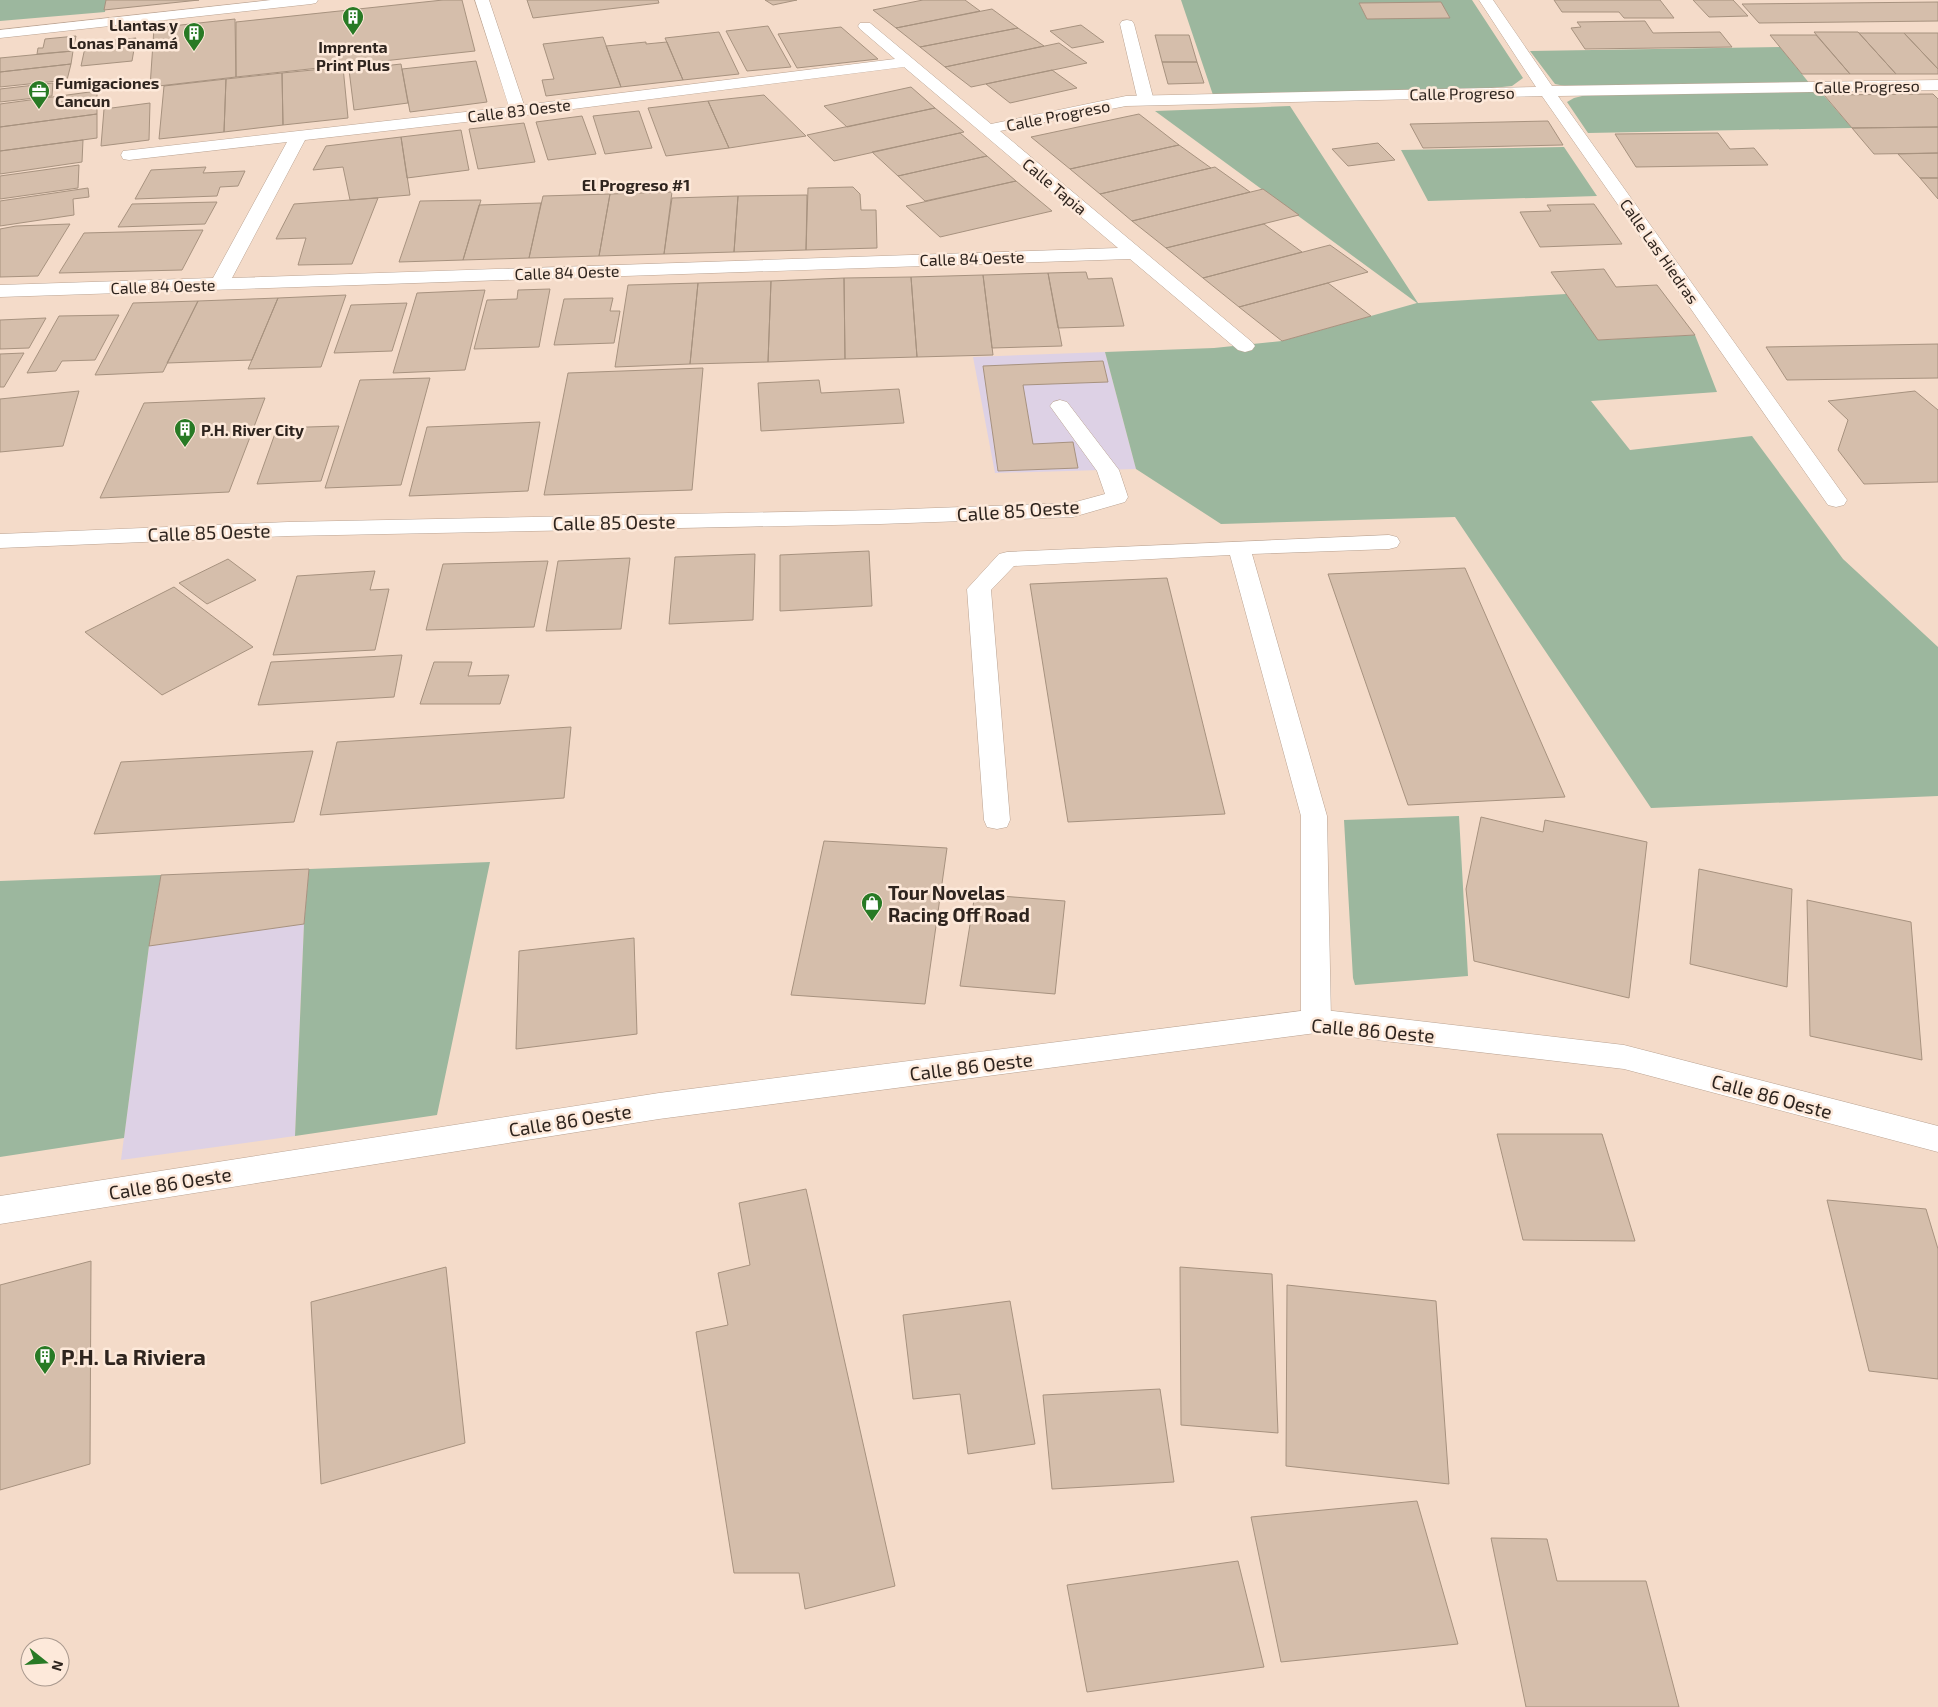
<svg xmlns="http://www.w3.org/2000/svg" width="1938" height="1707" font-family="'Exo 2',sans-serif">
<style>
.industrial{fill:#ddd1e5}
.green{fill:#9cb79e}
.building{fill:#d5beab;stroke:#a7927f}
.lines{fill:none;stroke-linecap:round;stroke-linejoin:round}
.service-casing{stroke:#baa392;stroke-width:1}
.minor-casing{stroke:#baa392;stroke-width:1}
.tertiary-casing{stroke:#baa392;stroke-width:1}
.service{fill:#fff;fill-rule:evenodd}
.minor{fill:#fff;fill-rule:evenodd}
.tertiary{fill:#fff;fill-rule:evenodd}
.labels{text-anchor:middle;dominant-baseline:central;stroke-width:5;stroke-linejoin:round;paint-order:stroke}
.far-poi-label{font-size:16px;font-weight:bold;fill:#2e241e;stroke:#fde9da;text-anchor:start}
.far-street-label{font-size:16px;fill:#2e241e;stroke:#fde9da}
.far-neighbourhood-label{font-size:16px;font-weight:bold;fill:#2e241e;stroke:#fde9da}
.street-label{font-size:19px;fill:#2e241e;stroke:#fde9da}
.poi-label{font-size:19px;font-weight:bold;fill:#2e241e;stroke:#fde9da;text-anchor:start}
.near-poi-label{font-size:22px;font-weight:bold;fill:#2e241e;stroke:#fde9da;text-anchor:start}
</style>
<rect width="100%" height="100%" fill="#f4dbc9"/>
<path class="industrial" d="M1105,352L1136,469L995,473L973,357Z
M309,869L304,924L295,1136L121,1160L149,946L161,875Z"/>
<path class="green" d="M0,0H106L105,12L0,21Z
M1181,0H1472L1523,78L1512,86L1492,88L1213,95Z
M1780,47L1810,84L1570,87L1555,84L1530,51Z
M1819,90L1852,128L1588,133L1567,102L1574,98L1586,95Z
M1290,106L1418,303L1566,294L1599,340L1695,335L1717,392L1591,401L1630,450L1752,436L1843,559L1938,647V796L1651,808L1455,517L1221,524L1136,469L1105,352L1214,348L1282,341L1417,303L1155,111Z
M1564,147L1597,196L1428,201L1401,150Z
M1459,816L1468,976L1355,985L1353,978L1344,820Z
M490,862L437,1115L295,1136L304,924L309,869Z
M161,875L149,946L124,1138L0,1157V881Z"/>
<path class="building" d="M106,0H199L104,10Z
M443,0H462L475,51L236,77V22Z
M527,0H658L659,3L533,18Z
M765,0H797L773,5Z
M923,0H965L980,11L896,28L873,10Z
M1554,0H1660L1674,18H1624L1619,12H1562Z
M1693,0H1733L1748,16L1709,17Z
M1441,2L1450,18L1367,19L1359,3Z
M1938,2V21L1848,22L1759,23L1742,4Z
M992,9L1018,28L920,47L896,28Z
M235,19L236,77L150,87L154,28Z
M1645,21L1653,33L1720,32L1732,47L1585,49L1571,28L1581,27L1577,22Z
M1081,25L1104,42L1072,48L1050,31Z
M768,26L791,67L747,71L726,31Z
M841,27L878,59L797,68L778,34Z
M1018,28L1044,46L945,67L920,47Z
M719,32L739,74L683,80L665,38Z
M1814,32H1858L1896,74H1850Z
M1859,33H1904L1938,69V74H1896Z
M1904,33H1938V69Z
M1155,35H1189L1197,62H1162Z
M1770,35H1816L1850,74H1802Z
M76,36L73,51L37,54L38,48H43L45,39Z
M603,37L621,87L546,96L542,80L554,79L543,44Z
M136,38L132,61L81,66L86,43Z
M646,42V44L667,42L683,80L621,87L606,46Z
M1059,43L1087,63L971,87L945,67Z
M73,51L71,64L0,72V58Z
M476,61L487,102L410,112L402,69Z
M1162,62H1197L1204,83L1168,84Z
M71,64L67,80L0,87V72Z
M401,64L408,103L354,110L349,70Z
M343,67L348,118L283,125L282,73Z
M1052,70L1077,88L1010,103L986,84Z
M282,73L283,125L224,132L226,79Z
M226,79L224,132L159,139L164,86Z
M53,83L52,96L0,102V89Z
M911,87L935,108L847,127L824,106Z
M97,91V114L0,127V104Z
M1933,94L1938,99V127L1852,128L1824,95Z
M764,95L806,136L729,148L708,101Z
M708,101L729,148L666,156L648,108Z
M150,103L149,140L101,146L104,109Z
M935,108L964,132L834,161L807,135Z
M639,111L652,148L605,154L593,116Z
M97,114V138L0,151V127Z
M1139,114L1179,145L1070,169L1031,137Z
M582,116L596,154L548,160L536,122Z
M1548,121L1563,145L1423,148L1410,124Z
M524,123L535,162L478,169L469,129Z
M1938,127V153L1874,154L1852,128Z
M461,130L469,170L407,178L401,137Z
M960,133L987,156L898,176L872,152Z
M1718,133L1730,149L1754,148L1768,165L1636,167L1615,134Z
M401,137L410,195L350,200L343,167L313,170L326,146Z
M83,140L82,162L0,174V151Z
M1378,143L1395,160L1348,166L1332,149Z
M1179,145L1211,168L1100,194L1070,169Z
M1938,153V178H1920L1898,154Z
M987,156L1016,181L925,201L898,176Z
M79,165L78,188L0,199V176Z
M206,167L203,173L245,171L238,186L220,187L217,196L135,199L151,170Z
M1215,167L1250,192L1132,221L1100,194Z
M1920,178H1938V199Z
M1016,181L1052,211L940,237L906,206Z
M853,187L860,194L861,210H876L877,248L806,250L808,188Z
M88,188L89,197L73,199L74,215L0,226V201Z
M1263,189L1299,215L1166,248L1132,221Z
M672,192L664,254L599,256L610,194Z
M610,194L599,256L529,258L543,196Z
M807,195L806,250L734,252L738,196Z
M738,196L734,252L664,254L672,198Z
M378,198L352,264L298,265L306,238L276,239L294,204Z
M481,200L463,260L399,262L420,201Z
M217,202L205,224L118,227L132,204Z
M541,203L529,258L463,260L479,205Z
M1594,204L1622,244L1540,247L1520,212L1551,211L1547,205Z
M70,224L38,276L0,277V229L16,226Z
M1264,224L1302,252L1203,278L1166,248Z
M203,230L182,270L59,273L84,233Z
M1330,245L1368,272L1239,307L1203,278Z
M1604,269L1616,287L1657,285L1695,335L1598,340L1551,272Z
M1086,272L1088,279L1112,278L1124,326L1058,328L1048,273Z
M1048,273L1062,346L992,348L983,275Z
M983,275L993,355L917,357L911,277Z
M911,277L917,357L845,359L844,278Z
M844,278L845,359L768,362L771,281Z
M771,281L768,362L690,364L698,283Z
M698,283L690,364L615,367L628,285Z
M1328,283L1371,316L1282,341L1239,307Z
M550,289L539,347L474,349L487,300L517,299L518,290Z
M485,290L465,370L393,373L417,293Z
M346,295L321,367L248,369L278,298Z
M278,298L252,360L167,363L198,301Z
M613,298L610,311H620L614,343L554,345L564,299Z
M198,301L163,372L95,375L133,303Z
M407,303L392,351L334,353L351,305Z
M119,315L95,360L62,361L56,371L27,373L59,316Z
M46,318L29,348L0,349V320Z
M1938,344V378L1787,380L1766,347Z
M24,353L4,387H0V354Z
M1103,361L1108,382L1023,385L1033,444L1073,442L1078,468L998,471L983,366Z
M703,368L692,490L544,495L568,373Z
M430,378L401,485L325,488L360,380Z
M819,380L821,393L899,389L904,423L761,431L758,383Z
M79,391L63,446L0,452V399Z
M1915,391L1938,410V482L1864,484L1838,450L1848,420L1828,401Z
M265,398L229,492L100,498L144,403Z
M540,422L528,491L409,496L427,427Z
M339,426L321,481L257,484L277,428Z
M869,551L872,606L780,611V555Z
M755,554L753,620L669,624L675,557Z
M630,558L621,629L546,631L558,561Z
M228,559L256,580L207,604L179,583Z
M548,561L534,627L426,630L443,564Z
M1465,568L1565,797L1408,805L1328,574Z
M375,571L370,590L389,589L375,650L273,655L297,576Z
M1167,578L1225,814L1068,822L1030,584Z
M174,587L253,647L162,695L85,632Z
M402,655L394,697L258,705L271,662Z
M434,662H472L468,676L509,675L500,704H420Z
M571,727L564,798L320,815L337,742Z
M313,751L294,822L94,834L121,762Z
M1481,817L1543,832L1545,820L1647,842L1629,998L1474,961L1466,889Z
M824,841L947,848L925,1004L791,995Z
M309,869L304,924L149,946L161,875Z
M1699,869L1792,889L1787,987L1690,964Z
M975,894L1065,901L1055,994L960,986Z
M1807,900L1911,922L1922,1060L1810,1036Z
M634,938L637,1034L516,1049L519,951Z
M1497,1134H1602L1635,1241L1523,1240Z
M806,1189L895,1586L805,1609L799,1573H734L696,1332L728,1325L718,1273L750,1265L739,1203Z
M1827,1200L1926,1209L1938,1249V1379L1869,1371Z
M91,1261L90,1464L0,1490V1285Z
M446,1267L465,1443L321,1484L311,1302Z
M1180,1267L1272,1274L1278,1433L1181,1425Z
M1287,1285L1436,1301L1449,1484L1286,1466Z
M1010,1301L1035,1444L968,1454L960,1394L913,1399L903,1315Z
M1160,1389L1174,1482L1052,1489L1043,1395Z
M1417,1501L1458,1644L1281,1662L1251,1517Z
M1491,1538L1547,1539L1557,1581H1646L1679,1707H1526Z
M1238,1561L1264,1667L1087,1692L1067,1585Z"/>
<g class="lines">
<g class="service-casing">
<path id="service" d="M1127,20L1132,21L1134,24L1154,101L1152,104H1140L1138,101L1120,24L1122,21Z
M1389,535L1397,537L1400,542L1397,547L1389,549L1252,554L1327,816L1331,1021L1327,1029L1316,1033L1305,1029L1301,1021V816L1230,555L1014,566L991,590L1010,820L1007,827L997,829L987,827L984,820L967,589L999,554L1007,552Z"/>
</g>
<g class="minor-casing">
<path id="minor" d="M475,0H489L524,105L895,59L860,29L858,26L860,23H870L991,124L1126,96L1536,87L1479,0H1493L1552,86L1938,80V90L1558,96L1847,500L1844,505L1836,507L1828,505L1542,96L1126,106L1000,131L1252,342L1255,346L1252,350L1245,352L1238,350L1130,259L0,297V285L213,278L287,142L129,160L123,159L121,155L123,151L509,107ZM904,67L1118,248L232,278L305,140L518,116Z
M1060,400L1067,402L1119,470L1128,497L1125,502L1073,517L880,524L288,536L0,548V534L288,522L880,510L1072,503L1105,494L1097,471L1050,406L1053,402Z
M1316,1009L1624,1045L1938,1126V1152L1624,1069L1316,1033L659,1119L0,1224V1196L659,1093Z"/>
</g>
<g class="tertiary-casing">
<path id="tertiary" d="M271,0H318L316,3L311,4L0,38V30Z"/>
</g>
<use href="#service" class="service"/>
<use href="#minor" class="minor"/>
<use href="#tertiary" class="tertiary"/>
</g>
<defs>
<g id="building-pin" transform="scale(1.125)"><path d="M0 17L-7.5 6A9.5 9.5 0 1 1 7.5 6Z" fill="#287a25" stroke="#fde9da"/><path d="M-4-6H4V6H1V3H-1V6H-4ZM-2.5-4.3h1.7v1.8h-1.7ZM.8-4.3h1.7v1.8H.8ZM-2.5-1h1.7V.8h-1.7ZM.8-1h1.7V.8H.8Z" fill="#fff"/></g>
<g id="office-pin" transform="scale(1.125)"><path d="M0 17L-7.5 6A9.5 9.5 0 1 1 7.5 6Z" fill="#287a25" stroke="#fde9da"/><path d="M-6-3h4V-5.5h4V-3h4V5H-6ZM-1-4.5V-3h2v-1.5ZM-6 0V1H6V0Z" fill="#fff"/></g>
<g id="shop-pin" transform="scale(1.125)"><path d="M0 17L-7.5 6A9.5 9.5 0 1 1 7.5 6Z" fill="#287a25" stroke="#fde9da"/><path d="M-5-2.5h2.3a2.7 3.5 0 0 1 5.4 0H5L5.5 6h-11ZM-1.5-2.5h3a1.5 2.3 0 0 0-3 0Z" fill="#fff"/></g>
</defs>
<g fill-rule="evenodd">
<use href="#building-pin" x="353" y="17"/>
<use href="#building-pin" x="194" y="33"/>
<use href="#office-pin" x="39" y="91"/>
<use href="#building-pin" x="185" y="429"/>
<use href="#shop-pin" x="872" y="903"/>
<use href="#building-pin" x="45" y="1356"/>
</g>
<g class="labels">
<g class="far-poi-label">
<text x="178" y="24" text-anchor="end">Llantas y<tspan x="178" dy="18">Lonas Panamá</tspan></text>
<text x="353" y="46" text-anchor="middle">Imprenta<tspan x="353" dy="18">Print Plus</tspan></text>
<text x="55" y="82">Fumigaciones<tspan x="55" dy="18">Cancun</tspan></text>
<text x="201" y="429">P.H. River City</text>
</g>
<g class="far-street-label">
<text transform="translate(1867 86) rotate(-1)">Calle Progreso</text>
<text transform="translate(1462 93) rotate(-1)">Calle Progreso</text>
<text transform="translate(519 110) rotate(-7)">Calle 83 Oeste</text>
<text transform="translate(1058 115) rotate(-11)">Calle Progreso</text>
<text transform="translate(1055 186) rotate(40)">Calle Tapia</text>
<text transform="translate(1660 251) rotate(55)">Calle Las Hiedras</text>
<text transform="translate(972 258) rotate(-2)">Calle 84 Oeste</text>
<text transform="translate(567 272) rotate(-2)">Calle 84 Oeste</text>
<text transform="translate(163 286) rotate(-2)">Calle 84 Oeste</text>
</g>
<g class="far-neighbourhood-label">
<text x="636" y="184">El Progreso #1</text>
</g>
<g class="street-label">
<text transform="translate(1018 510) rotate(-4)">Calle 85 Oeste</text>
<text transform="translate(614 522) rotate(-1)">Calle 85 Oeste</text>
<text transform="translate(209 532) rotate(-2)">Calle 85 Oeste</text>
<text transform="translate(1373 1030) rotate(5)">Calle 86 Oeste</text>
<text transform="translate(971 1066) rotate(-7)">Calle 86 Oeste</text>
<text transform="translate(1772 1096) rotate(15)">Calle 86 Oeste</text>
<text transform="translate(570 1120) rotate(-9)">Calle 86 Oeste</text>
<text transform="translate(170 1183) rotate(-9)">Calle 86 Oeste</text>
</g>
<g class="poi-label">
<text x="888" y="892">Tour Novelas<tspan x="888" dy="22">Racing Off Road</tspan></text>
</g>
<g class="near-poi-label">
<text x="61" y="1356">P.H. La Riviera</text>
</g>
</g>
<g transform="translate(45 1662) rotate(107)"><circle r="24" fill="#fde9da" stroke="#aa9a8f"/>
<path d="M0-4L9 19L0 12L-9 19Z" fill="#287a25"/>
<text y="-8" font-size="14" font-weight="bold" text-anchor="middle" fill="#2e241e">N</text>
</g>
</svg>
